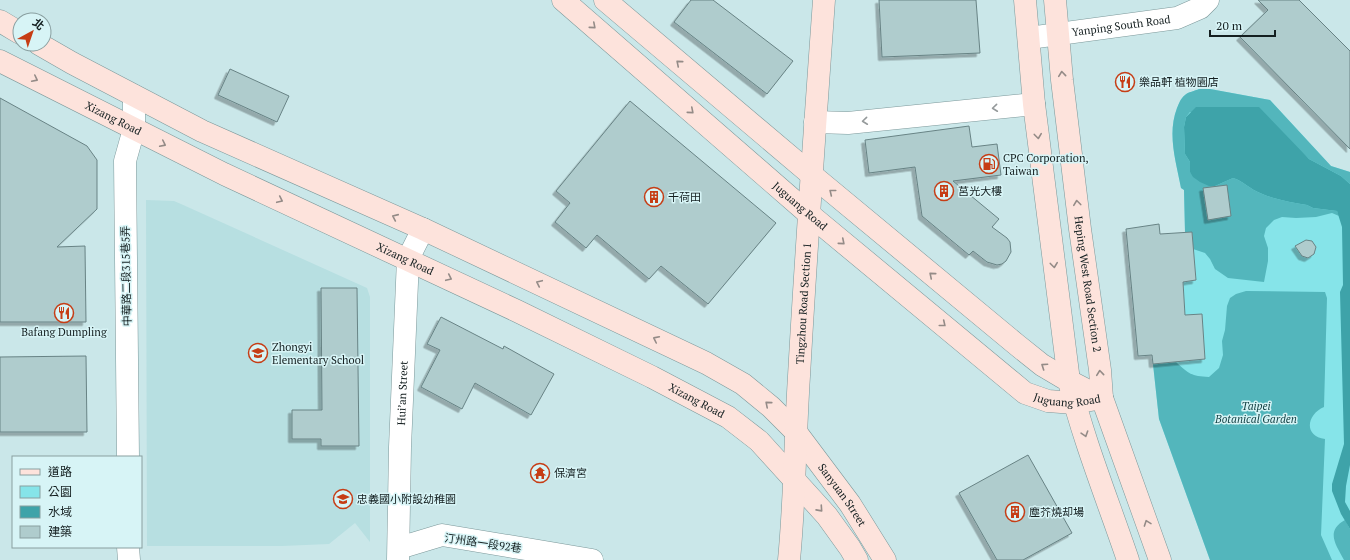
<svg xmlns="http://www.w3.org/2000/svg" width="1350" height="560" font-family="'PT Serif','Noto Sans TC',serif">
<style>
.built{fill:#b7dfe1}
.green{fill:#86e4e9}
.forest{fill:#53b6bc}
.water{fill:#3ea3a9}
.building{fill:#afcccd;stroke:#688385;filter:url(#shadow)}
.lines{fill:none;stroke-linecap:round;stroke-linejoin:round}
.street-casing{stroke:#7c989a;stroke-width:23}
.secondary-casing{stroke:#7c989a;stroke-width:23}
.street{stroke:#fff;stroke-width:22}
.secondary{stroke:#fde3dc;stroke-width:22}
.oneway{stroke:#948b87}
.oneway2{stroke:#959a9b}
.labels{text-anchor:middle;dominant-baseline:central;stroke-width:3;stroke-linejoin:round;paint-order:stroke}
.street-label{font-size:11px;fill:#141f20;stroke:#d7f4f6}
.poi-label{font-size:11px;fill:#141f20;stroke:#d7f4f6;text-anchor:start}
.park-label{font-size:11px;font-style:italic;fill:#134144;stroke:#d7f4f6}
</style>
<defs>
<filter id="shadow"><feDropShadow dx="-3.5" dy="3.5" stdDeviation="0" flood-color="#0004"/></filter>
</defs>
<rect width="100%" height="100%" fill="#cae7e9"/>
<path class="built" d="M146,200L174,201L181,204L367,288L370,297V542L355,523L329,544L282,546H147Z"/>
<path class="green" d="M1199,89H1210L1270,100L1331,166L1350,172V560H1210L1159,419L1153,364L1176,362L1169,283L1196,280L1192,232H1185L1184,190L1181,188C1176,161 1167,134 1177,108C1179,104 1180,99 1185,95C1188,92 1195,91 1199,89Z"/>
<path class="forest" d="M1199,89H1210L1270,100L1331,166L1350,172V184L1341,176L1309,159L1297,148L1190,112L1186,117L1184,127L1185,154L1190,162V172L1215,186L1233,178C1243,181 1250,189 1260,193C1275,200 1292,202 1307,205L1313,208L1337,211L1339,216L1332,213L1316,217L1296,218L1282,217L1274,220L1266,228L1264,236L1268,248V261L1264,282L1228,278L1215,269L1210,259L1205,253L1193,249L1192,232H1185L1184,190L1181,188C1176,161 1167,134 1177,108C1179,104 1180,99 1185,95C1188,92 1195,91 1199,89Z
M1246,291L1325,292L1327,298L1324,407C1307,414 1303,436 1325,439L1321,535L1332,560H1210L1159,419L1153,364L1176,362C1189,374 1191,376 1209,377L1219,368L1223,355L1222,341L1225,330L1227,306L1230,298L1236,294Z
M1345,520L1350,529V560H1344C1336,545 1325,531 1345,520Z"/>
<path class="water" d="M1196,107H1259L1309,159L1341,176L1350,184V465L1346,486L1345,502L1350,511V529L1341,514L1332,491V484L1344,444L1340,292L1343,285L1342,227L1337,211L1313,208L1307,205C1292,202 1275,200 1260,193C1250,189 1243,181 1233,178L1215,186H1209L1200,182L1193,177L1190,172V162L1185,154L1184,127L1186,117Z"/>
<path class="building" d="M691,0H713L793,61L767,94L674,22Z
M879,0H976L980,53L882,57Z
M1258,0H1299L1350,51V149L1240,37L1268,10Z
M230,69L289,96L277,122L218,95Z
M0,98L87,146L97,160V209L57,247L85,246L86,322H0Z
M630,101L776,223L708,304L661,266L649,279L597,235L586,248L555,222L570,203L556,191Z
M969,126L972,147L997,144L1001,175L953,181L999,219L992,227L1007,238L1010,242L1011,252L1006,261L1002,264L997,265L987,262L973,251L969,255L922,216L915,167L869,173L865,140Z
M1227,185L1231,216L1208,220L1203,188Z
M1159,224L1160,234L1192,232L1196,280L1183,282L1185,315L1202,314L1205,359L1153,364L1152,355L1138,356L1126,229Z
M1306,240L1312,241L1316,247L1314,254L1308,258L1302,256L1295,246Z
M321,288H357L359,446H321V439H292V410H322Z
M441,317L503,349L504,346L554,374L531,415L475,383L462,409L421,387L440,350L427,344Z
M86,356L87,432H0V357Z
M1028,455L1072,533L1023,560H997L959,493Z"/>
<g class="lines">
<g class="street-casing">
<g id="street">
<path id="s1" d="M1029,38L1177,18L1200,8L1208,0"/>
<path d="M815,122L848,123L1034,104"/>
<path d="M128,457L125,161L134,129V96"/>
<path d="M128,547L129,560"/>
<path d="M399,548L442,535L592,560"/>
<path id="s2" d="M398,560L400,447L408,259L423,229"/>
</g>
</g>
<g class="secondary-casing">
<g id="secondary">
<path id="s3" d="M563,0L809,214L1025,393L1048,401L1074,403L1102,398"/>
<path d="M605,0L813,176L1017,345L1042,365L1069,381L1102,398"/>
<path d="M1025,0L1034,104L1069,381C1084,442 1108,501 1128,560"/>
<path id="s4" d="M1055,0L1062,80L1080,229L1100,370L1102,398L1160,560"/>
<path d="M0,21L20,33"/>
<path id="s5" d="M39,44L72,63L202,131L423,229L706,363L743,384L771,407L796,432L850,504L885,560"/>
<path id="s6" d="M0,61L224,174L517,311L652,377L728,417L759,441L827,516L850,548L857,560"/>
<path id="s7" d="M789,560C795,499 795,437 799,376C806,251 815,125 824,0"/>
</g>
</g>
<use href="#street" class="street"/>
<use href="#secondary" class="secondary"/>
</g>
<defs><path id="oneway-chevron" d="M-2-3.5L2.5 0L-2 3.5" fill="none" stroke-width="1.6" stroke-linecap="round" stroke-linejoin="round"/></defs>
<g class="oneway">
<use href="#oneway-chevron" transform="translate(593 26) rotate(41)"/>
<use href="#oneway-chevron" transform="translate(679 63) rotate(-140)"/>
<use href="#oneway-chevron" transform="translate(1062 74) rotate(-96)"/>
<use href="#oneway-chevron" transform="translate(35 79) rotate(27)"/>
<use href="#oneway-chevron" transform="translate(691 111) rotate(41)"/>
<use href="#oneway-chevron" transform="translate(1038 136) rotate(83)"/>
<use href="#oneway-chevron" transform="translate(163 144) rotate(26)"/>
<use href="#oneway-chevron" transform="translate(832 192) rotate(-141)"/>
<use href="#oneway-chevron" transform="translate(280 200) rotate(25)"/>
<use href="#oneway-chevron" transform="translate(1077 203) rotate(-97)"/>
<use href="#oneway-chevron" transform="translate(395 217) rotate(-156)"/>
<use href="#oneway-chevron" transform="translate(842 242) rotate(40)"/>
<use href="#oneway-chevron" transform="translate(1054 265) rotate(83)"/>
<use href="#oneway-chevron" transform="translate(932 275) rotate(-140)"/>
<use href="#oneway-chevron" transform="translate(449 278) rotate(25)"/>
<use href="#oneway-chevron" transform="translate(539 283) rotate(-155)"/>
<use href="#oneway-chevron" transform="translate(943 324) rotate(39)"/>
<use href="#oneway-chevron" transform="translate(656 339) rotate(-154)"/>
<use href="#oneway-chevron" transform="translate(1044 366) rotate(-146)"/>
<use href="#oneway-chevron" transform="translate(1100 373) rotate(-96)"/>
<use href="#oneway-chevron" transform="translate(768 404) rotate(-139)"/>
<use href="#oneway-chevron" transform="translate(1085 434) rotate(72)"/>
<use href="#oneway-chevron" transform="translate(820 509) rotate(48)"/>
<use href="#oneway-chevron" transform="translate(1147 523) rotate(-110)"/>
</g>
<g class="oneway2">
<use href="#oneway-chevron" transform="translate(995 108) rotate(174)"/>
<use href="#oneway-chevron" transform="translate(865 121) rotate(174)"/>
</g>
<defs>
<g id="restaurant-ring" transform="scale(1)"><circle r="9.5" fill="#d7f4f6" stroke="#c63d15" stroke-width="1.5"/><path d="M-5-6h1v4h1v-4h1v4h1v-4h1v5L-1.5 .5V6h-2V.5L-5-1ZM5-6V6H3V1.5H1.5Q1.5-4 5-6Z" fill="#c63d15"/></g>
<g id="fuel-ring" transform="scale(1)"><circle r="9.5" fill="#d7f4f6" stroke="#c63d15" stroke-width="1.5"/><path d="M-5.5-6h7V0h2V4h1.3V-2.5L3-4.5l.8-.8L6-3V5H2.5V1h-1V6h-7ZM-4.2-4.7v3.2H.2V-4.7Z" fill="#c63d15"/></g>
<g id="building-ring" transform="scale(1)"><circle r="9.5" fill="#d7f4f6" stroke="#c63d15" stroke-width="1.5"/><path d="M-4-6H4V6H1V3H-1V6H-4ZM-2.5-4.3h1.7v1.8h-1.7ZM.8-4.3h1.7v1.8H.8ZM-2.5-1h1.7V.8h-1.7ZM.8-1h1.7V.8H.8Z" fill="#c63d15"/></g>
<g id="school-ring" transform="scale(1)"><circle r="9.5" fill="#d7f4f6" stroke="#c63d15" stroke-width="1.5"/><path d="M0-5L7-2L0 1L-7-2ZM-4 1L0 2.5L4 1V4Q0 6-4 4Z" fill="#c63d15"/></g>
<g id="temple-ring" transform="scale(1)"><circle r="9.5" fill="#d7f4f6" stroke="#c63d15" stroke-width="1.5"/><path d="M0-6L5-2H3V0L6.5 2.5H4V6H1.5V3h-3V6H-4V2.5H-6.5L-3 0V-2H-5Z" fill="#c63d15"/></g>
</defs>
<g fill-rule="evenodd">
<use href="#restaurant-ring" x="1125" y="82"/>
<use href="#fuel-ring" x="989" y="164"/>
<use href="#building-ring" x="944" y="191"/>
<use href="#building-ring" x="654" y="197"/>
<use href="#restaurant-ring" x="64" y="313"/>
<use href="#school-ring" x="258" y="353"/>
<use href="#temple-ring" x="540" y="473"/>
<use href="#school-ring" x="343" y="499"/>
<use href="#building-ring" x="1015" y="512"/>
</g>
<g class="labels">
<g class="street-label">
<text stroke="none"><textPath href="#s1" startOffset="93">Yanping South Road</textPath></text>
<text stroke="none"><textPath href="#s6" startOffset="127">Xizang Road</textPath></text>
<text stroke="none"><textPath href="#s3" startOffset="314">Juguang Road</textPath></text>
<text stroke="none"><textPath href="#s6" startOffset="451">Xizang Road</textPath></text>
<text transform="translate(126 276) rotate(-91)">中華路二段315巷5弄</text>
<text stroke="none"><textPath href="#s4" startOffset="286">Heping West Road Section 2</textPath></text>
<text stroke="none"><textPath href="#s7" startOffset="257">Tingzhou Road Section 1</textPath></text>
<text stroke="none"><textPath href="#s2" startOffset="167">Hui’an Street</textPath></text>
<text stroke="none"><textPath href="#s3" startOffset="650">Juguang Road</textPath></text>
<text stroke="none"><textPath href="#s6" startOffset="775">Xizang Road</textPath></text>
<text stroke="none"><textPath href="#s5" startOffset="932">Sanyuan Street</textPath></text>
<text transform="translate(483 543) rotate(8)">汀州路一段92巷</text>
</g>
<g class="poi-label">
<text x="1139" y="82">樂品軒 植物園店</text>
<text x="1003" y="158">CPC Corporation,<tspan x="1003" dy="13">Taiwan</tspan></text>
<text x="958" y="191">莒光大樓</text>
<text x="668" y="197">千荷田</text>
<text x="64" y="332" text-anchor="middle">Bafang Dumpling</text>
<text x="272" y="347">Zhongyi<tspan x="272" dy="13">Elementary School</tspan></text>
<text x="554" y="473">保濟宮</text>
<text x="357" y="499">忠義國小附設幼稚園</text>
<text x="1029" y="512">塵芥燒却場</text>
</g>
<g class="park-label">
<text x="1256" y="406">Taipei<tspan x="1256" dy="13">Botanical Garden</tspan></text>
</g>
</g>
<rect x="12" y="456" width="130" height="92" fill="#d7f4f6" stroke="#899fa0"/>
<rect x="20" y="469" width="20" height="6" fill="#fde3dc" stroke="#899fa0"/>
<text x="48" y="476" font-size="12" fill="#141f20">道路</text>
<rect x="20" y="486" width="20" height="12" fill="#86e4e9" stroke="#899fa0"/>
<text x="48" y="496" font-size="12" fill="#141f20">公園</text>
<rect x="20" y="506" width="20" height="12" fill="#3ea3a9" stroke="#899fa0"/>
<text x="48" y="516" font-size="12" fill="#141f20">水域</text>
<rect x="20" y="526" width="20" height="12" fill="#afcccd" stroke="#899fa0"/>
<text x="48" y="536" font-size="12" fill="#141f20">建築</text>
<g transform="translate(32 32) rotate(40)"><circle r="19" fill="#d7f4f6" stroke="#899fa0"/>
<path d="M0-3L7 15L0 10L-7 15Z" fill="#c63d15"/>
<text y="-6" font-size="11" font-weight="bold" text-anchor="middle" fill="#141f20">北</text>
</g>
<path d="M1210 30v6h65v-6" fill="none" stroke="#141f20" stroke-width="2"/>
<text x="1216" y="30" font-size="12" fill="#141f20" stroke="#d7f4f6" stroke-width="3" paint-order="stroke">20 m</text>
</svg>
